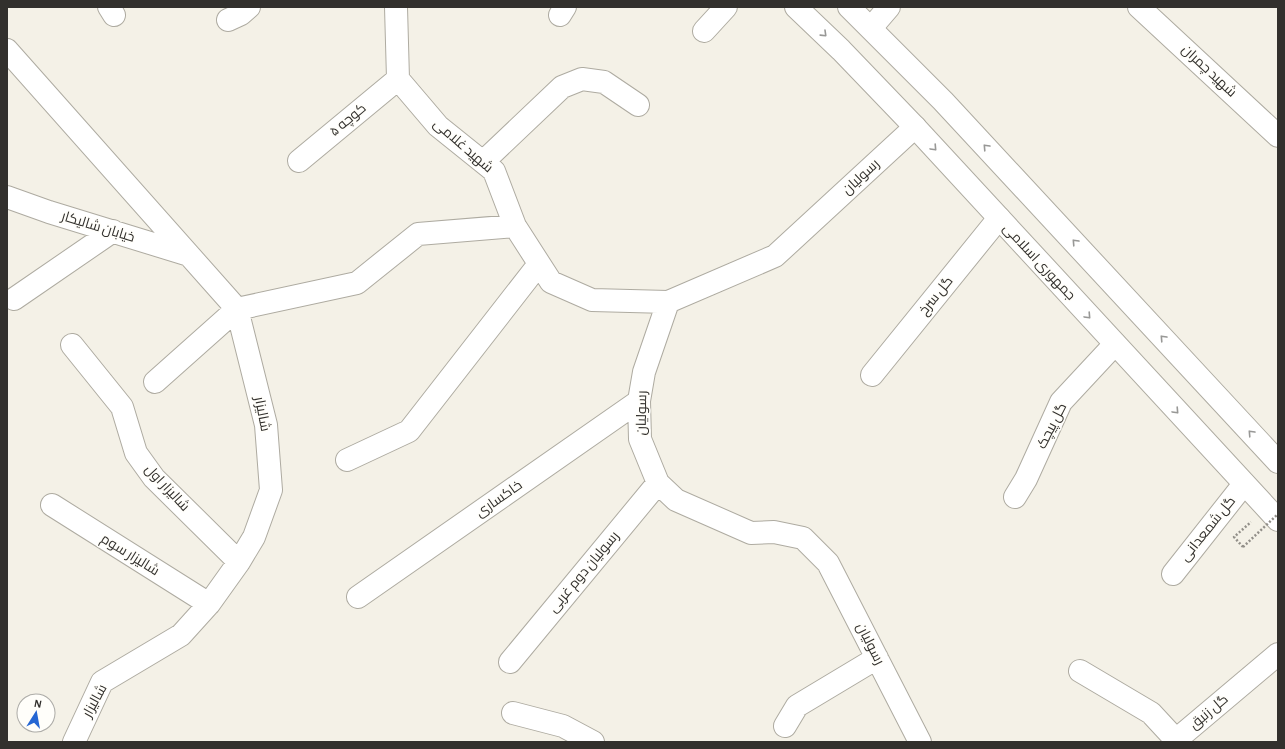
<svg xmlns="http://www.w3.org/2000/svg" width="1285" height="749" font-family="'Alegreya Sans',Cairo,sans-serif">
<style>
.lines{fill:none;stroke-linecap:round;stroke-linejoin:round}
.minor-casing{stroke:#aeaba1;stroke-width:24}
.major-casing{stroke:#aeaba1;stroke-width:24}
.path{stroke:#928f89;stroke-width:2.5;stroke-dasharray:2 2;stroke-linecap:butt}
.minor{stroke:#fff;stroke-width:22}
.major{stroke:#fff;stroke-width:22}
.path-bridge{stroke:#928f89;stroke-width:2.5;stroke-dasharray:2 2;stroke-linecap:butt}
.oneway{stroke:#989896}
.labels{text-anchor:middle;dominant-baseline:central;stroke-width:3;stroke-linejoin:round;paint-order:stroke}
.street-label{font-size:14px;fill:#32302d;stroke:#fffefa}
</style>
<rect width="100%" height="100%" fill="#f4f1e7"/>
<g class="lines">
<g class="minor-casing">
<path id="minor" d="M109,7L114,15
M396,7L398,79L438,126L494,171L515,226L551,282L592,300L668,302L775,256L915,127
M1139,7L1278,136
M560,15L565,7
M228,20L241,14L249,7
M871,28L889,7
M704,31L726,7
M7,50L237,309L155,382
M299,161L398,79
M483,162L562,87L582,79L604,82L638,105
M7,197L49,212L189,255
M14,299L113,231
M668,302L644,372L639,401L640,439L658,483L676,500L751,533L774,532L803,538L828,563L920,742
M72,345L122,407L136,453L154,478L239,562
M872,375L999,218
M347,460L409,431L539,264
M1015,497L1026,479L1061,402L1115,344
M52,505L209,604
M1173,574L1244,484
M358,597L639,401
M510,662L658,483
M1080,671L1151,713L1176,740L1278,654
M513,713L563,726L593,742
M785,726L797,706L877,658
M74,742L102,682L181,635L209,604L239,562L254,537L271,490L266,425L237,309L357,283L418,234L515,226"/>
</g>
<g class="major-casing">
<path id="major" d="M796,7L841,50L915,127L1278,520
M849,7L943,101L1278,462"/>
</g>
<path class="path" d="M1243,547L1234,537L1251,522"/>
<use href="#minor" class="minor"/>
<use href="#major" class="major"/>
<path class="path-bridge" d="M1243,547L1278,514"/>
</g>
<defs><path id="oneway-chevron" d="M-2-3.5L2.5 0L-2 3.5" fill="none" stroke-width="1.6" stroke-linecap="round" stroke-linejoin="round"/></defs>
<g class="oneway">
<use href="#oneway-chevron" transform="translate(824 34) rotate(44)"/>
<use href="#oneway-chevron" transform="translate(986 147) rotate(-133)"/>
<use href="#oneway-chevron" transform="translate(934 148) rotate(47)"/>
<use href="#oneway-chevron" transform="translate(1075 242) rotate(-133)"/>
<use href="#oneway-chevron" transform="translate(1088 316) rotate(47)"/>
<use href="#oneway-chevron" transform="translate(1163 338) rotate(-133)"/>
<use href="#oneway-chevron" transform="translate(1176 411) rotate(47)"/>
<use href="#oneway-chevron" transform="translate(1251 433) rotate(-133)"/>
</g>
<g class="labels">
<g class="street-label">
<text transform="translate(1209 71) rotate(43)">شهید چمران</text>
<text transform="translate(348 120) rotate(-40)">کوچه ۵</text>
<text transform="translate(463 146) rotate(41)">شهید غلامی</text>
<text transform="translate(861 177) rotate(-43)">رسولیان</text>
<text transform="translate(98 227) rotate(17)">خیابان شالیکار</text>
<text transform="translate(1039 262) rotate(47)">جمهوری اسلامی</text>
<text transform="translate(936 296) rotate(-51)">گل سرخ</text>
<text transform="translate(642 413) rotate(-89)">رسولیان</text>
<text transform="translate(262 414) rotate(79)">شالیزار</text>
<text transform="translate(1052 426) rotate(-63)">گل پیچک</text>
<text transform="translate(167 488) rotate(47)">شالیزار اول</text>
<text transform="translate(499 499) rotate(-35)">خاکساری</text>
<text transform="translate(1208 529) rotate(-51)">گل شمعدانی</text>
<text transform="translate(130 555) rotate(32)">شالیزار سوم</text>
<text transform="translate(584 572) rotate(-50)">رسولیان دوم غربی</text>
<text transform="translate(870 644) rotate(63)">رسولیان</text>
<text transform="translate(95 701) rotate(-61)">شالیزار</text>
<text transform="translate(1209 712) rotate(-40)">گل زنبق</text>
</g>
</g>
<rect width="1285" height="749" fill="none" stroke="#32302d" stroke-width="16"/>
<g transform="translate(36 713) rotate(11)"><circle r="19" fill="#fffefa" stroke="#adaca8"/>
<path d="M0-3L7 15L0 10L-7 15Z" fill="#2566d3"/>
<text y="-6" font-size="11" font-weight="bold" text-anchor="middle" fill="#32302d">N</text>
</g>
</svg>
